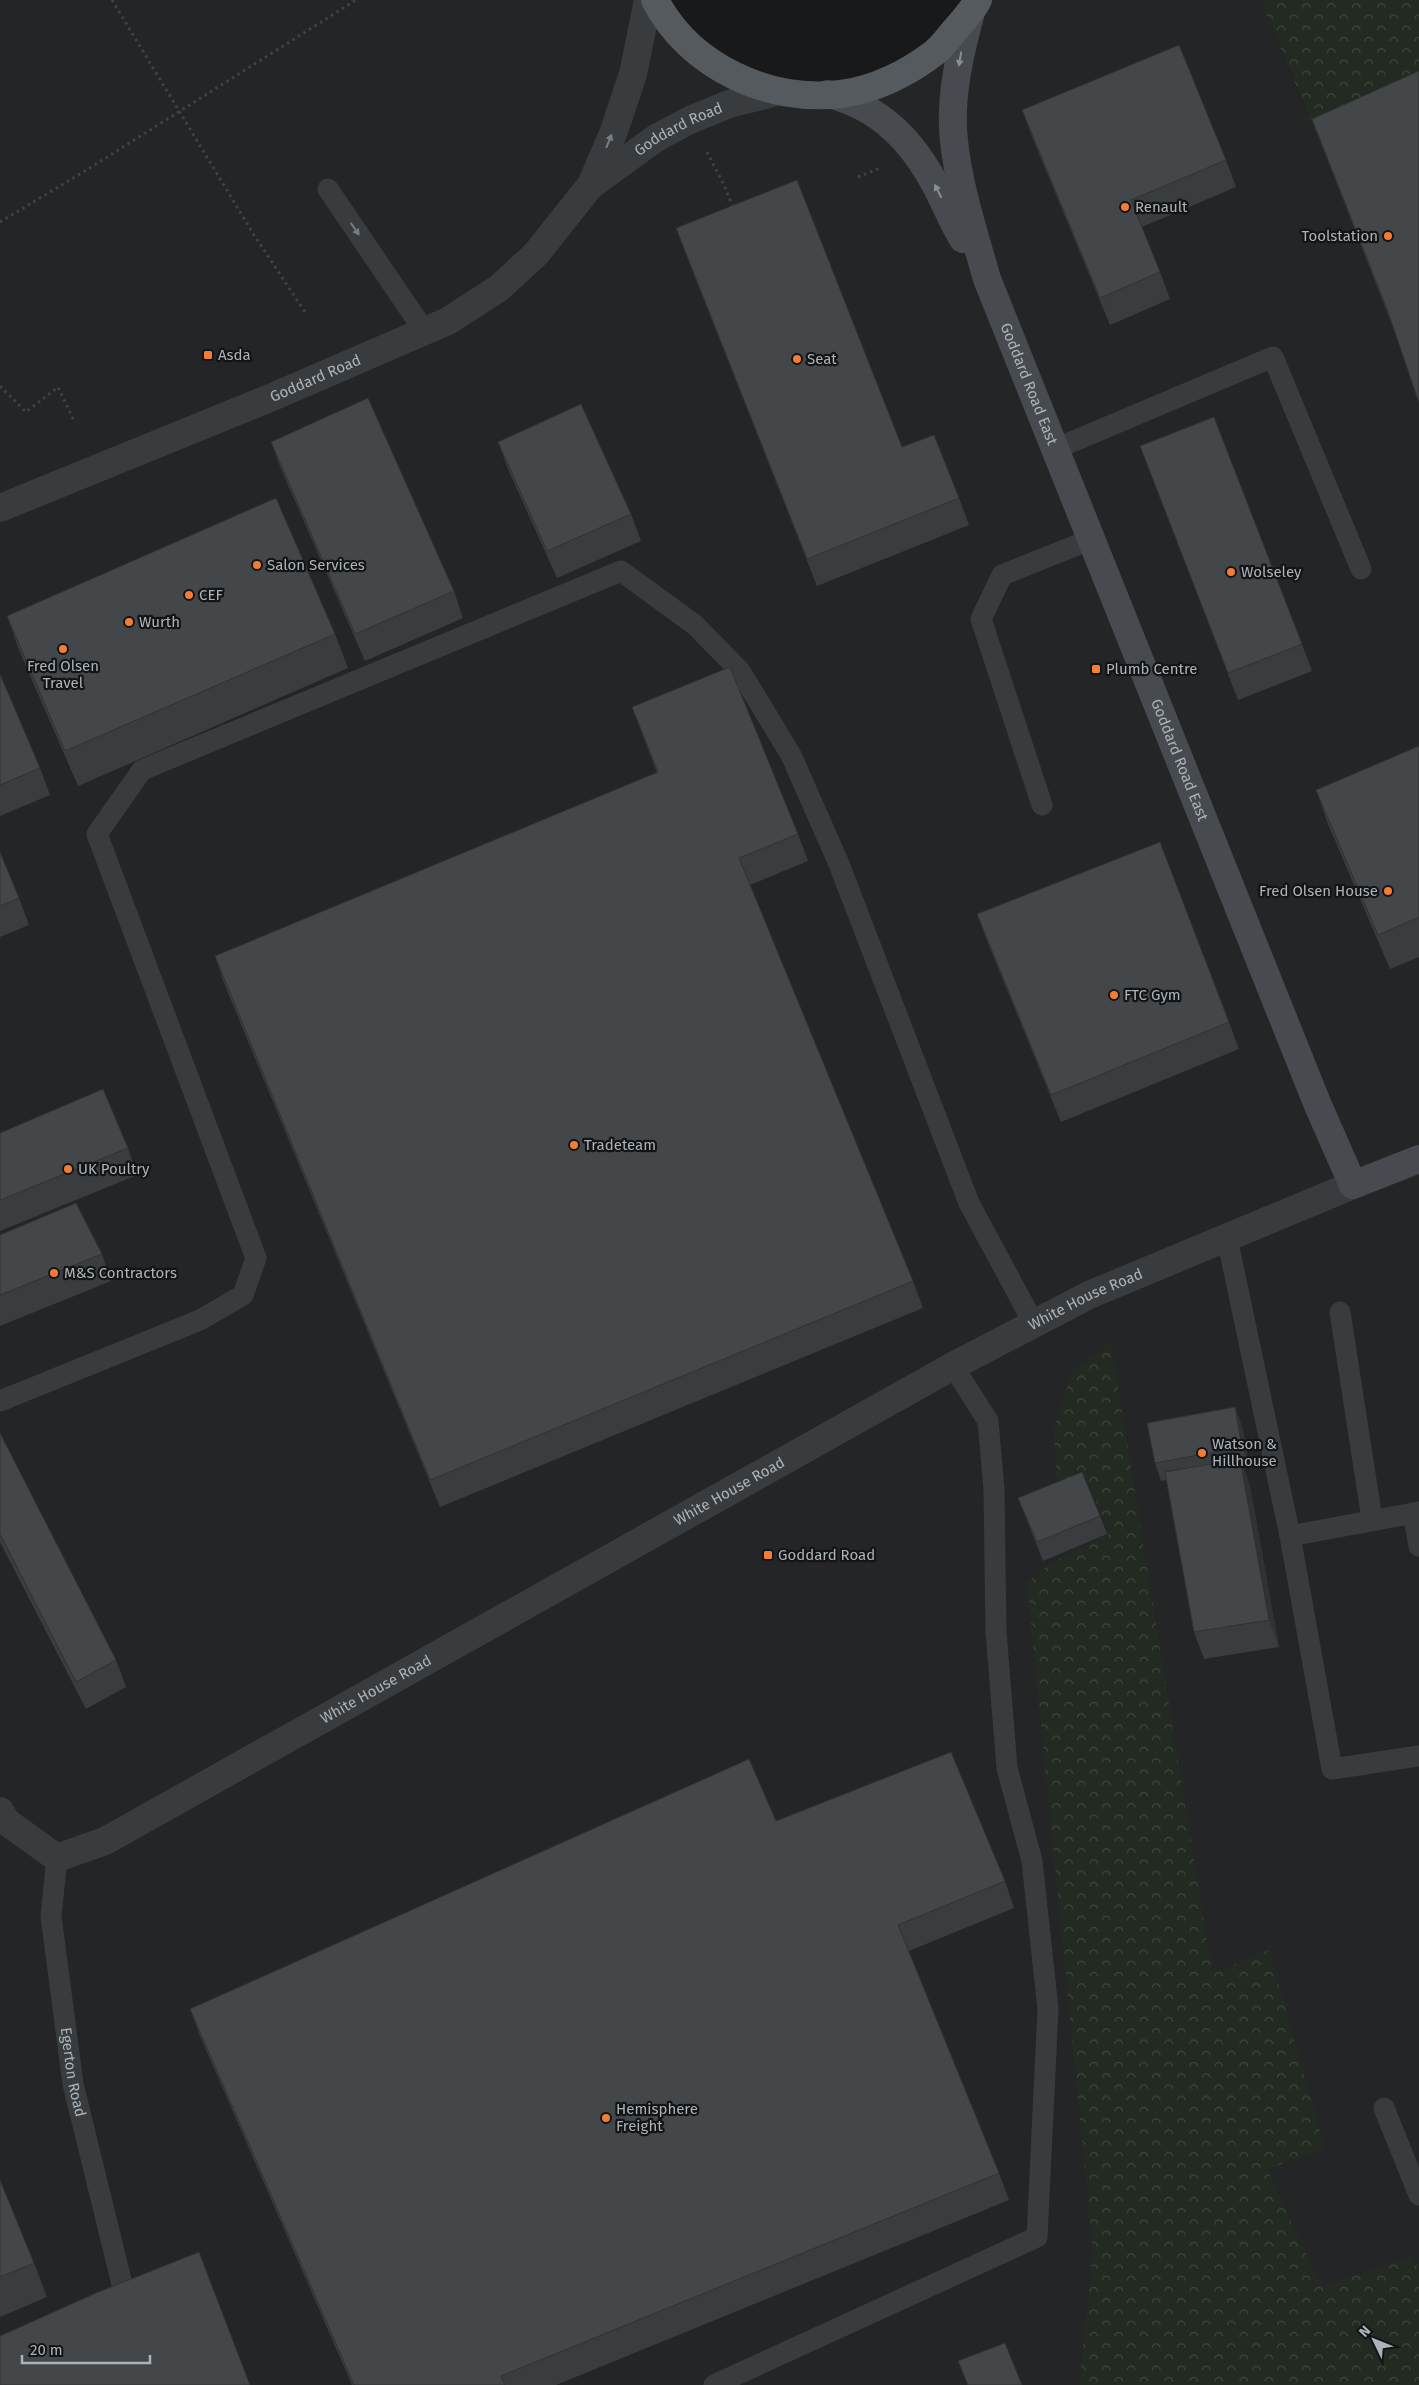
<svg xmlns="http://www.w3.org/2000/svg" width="1419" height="2385" font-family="'Fira Sans',sans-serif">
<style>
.built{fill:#242527}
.forest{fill:url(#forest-crowns)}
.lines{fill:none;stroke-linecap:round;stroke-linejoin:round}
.path{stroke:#3f4346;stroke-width:3;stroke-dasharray:2.5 4;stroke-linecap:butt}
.lane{stroke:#393c3f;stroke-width:21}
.street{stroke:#393c3f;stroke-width:28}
.secondary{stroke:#474b4f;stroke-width:28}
.primary{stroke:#555a5e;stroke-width:28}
.wall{fill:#3a3d40}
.shaded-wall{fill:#303234}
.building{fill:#44474a;stroke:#303234}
.oneway{fill:#878f95}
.oneway2{fill:#777e83}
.poi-dot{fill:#f57c36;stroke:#131415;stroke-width:2}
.labels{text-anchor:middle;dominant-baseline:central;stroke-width:4.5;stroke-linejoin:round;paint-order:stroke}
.street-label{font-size:15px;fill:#aab4ba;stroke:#131415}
.poi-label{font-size:15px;fill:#aab4ba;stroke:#131415;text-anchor:start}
</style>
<defs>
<pattern id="forest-crowns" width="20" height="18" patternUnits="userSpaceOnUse" patternTransform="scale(1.25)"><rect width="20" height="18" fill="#232a22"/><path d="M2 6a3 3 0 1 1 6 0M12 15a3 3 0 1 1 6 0" fill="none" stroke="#404640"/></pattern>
</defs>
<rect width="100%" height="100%" fill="#18191a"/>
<path class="built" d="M0,0H655L682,37L777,92L890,80L979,0H1260L1319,141L1419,90V2385H0Z"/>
<path class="forest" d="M1260,0H1419V121L1328,162Z
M1111,1343L1212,1973L1269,1950L1325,2149L1267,2169L1321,2287L1412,2257L1419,2268V2385H1079L1093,2251L1027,1583L1051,1563L1109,1534L1091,1487L1057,1498L1054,1428L1073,1370Z"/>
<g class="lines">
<path class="path" d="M112,0L254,235L307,315
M707,152L724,185L734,210
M858,177L880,168
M0,222L85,171L356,0
M0,386L26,412L58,387L74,421"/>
<g class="lane">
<path d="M328,189L425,332"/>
<path d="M1055,449L1273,357L1361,569"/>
<path d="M1042,805L981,619L1002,575L1092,539"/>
<path d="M1227,1238L1290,1536L1332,1769L1419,1756"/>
<path d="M1340,1312L1372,1519"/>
<path d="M0,1401L200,1320L243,1295L256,1258L97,834L142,770L621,571L695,625L740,671L791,755L839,864L969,1203L1034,1324"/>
<path d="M1413,1513L1419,1546"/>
<path d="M1290,1536L1419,1512"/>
<path id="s1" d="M57,1858L51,1916L73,2084L122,2284"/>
<path d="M1384,2108L1419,2195"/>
<path d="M714,2385L1037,2237L1048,2009L1032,1861L1007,1768L996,1632L994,1489L988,1421L953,1366"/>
</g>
<g class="street">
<path d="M591,185L614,131L633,74L648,0"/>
<path id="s2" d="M0,508L270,398L448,321L499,288L536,254L590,186L656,138L690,120L729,104L777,92"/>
<path id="s3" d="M0,1811L7,1822L57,1858L105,1841L953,1366L1089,1295L1353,1185"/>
</g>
<g class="secondary">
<path id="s4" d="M971,12C960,53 949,98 954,141C959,188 974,233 987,279L1317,1103L1353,1185L1419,1159"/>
<path d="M828,94C880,107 913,141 937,188C946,205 953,223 963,239"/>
</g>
<path class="primary" d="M655,0C689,66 768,103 841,94C874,90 908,73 934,53C942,47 948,38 955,30C963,21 972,11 978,0"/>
</g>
<path class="wall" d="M1419,71L1392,325L1322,146L1312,119Z
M1022,110L1226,160L1236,187L1142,227L1160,272L1170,299L1110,325L1032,137Z
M676,228L902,447L959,498L969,525L817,586L686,255Z
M271,442L454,591L463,618L365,661L281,469Z
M498,442L631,514L641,541L557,578L508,469Z
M1140,446L1302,644L1312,671L1238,700Z
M7,616L335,634L348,668L78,786L19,650Z
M0,674L40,768L50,795L0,816Z
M632,707L798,834L808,861L750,885L913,1281L923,1308L440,1507L224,983L215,956L657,773Z
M1419,746V957L1390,969L1328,824L1316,790Z
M0,852L19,898L29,925L0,937Z
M977,914L1229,1022L1239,1049L1061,1122L987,941Z
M0,1133L128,1148L137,1175L0,1231Z
M0,1235L102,1254L111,1281L0,1326Z
M1235,1407L1242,1426L1249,1465L1243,1466L1250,1486L1279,1647L1204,1659L1194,1632L1166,1480L1161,1481L1155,1463Z
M0,1433L116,1660L126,1687L86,1709L0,1542Z
M1018,1498L1100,1516L1107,1534L1043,1561Z
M776,1821L1005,1881L1014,1908L909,1951L999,2173L1009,2200L556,2385H352L200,2036L190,2009Z
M0,2180L34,2263L47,2297L0,2317Z"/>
<path class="shaded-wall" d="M1235,1407L1242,1426L1249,1465L1242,1447Z
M1240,1459L1250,1486L1279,1647L1269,1620Z"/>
<path class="building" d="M1179,45L1226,160L1131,200L1160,272L1100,298L1022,110Z
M1419,71V403L1387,309L1312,119Z
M797,180L902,447L934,435L959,498L807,559L676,228Z
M368,398L454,591L355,634L271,442Z
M581,404L631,514L547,551L498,442Z
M1214,417L1302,644L1228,673L1140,446Z
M276,498L335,634L65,751L7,616Z
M730,667L798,834L739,858L913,1281L430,1480L215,956L658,772L632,707Z
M0,674L40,768L0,785Z
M1419,746V917L1378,935L1316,790Z
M1160,842L1229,1022L1051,1095L977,914Z
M0,852L19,898L0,906Z
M103,1089L128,1148L0,1200V1133Z
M76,1203L102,1254L0,1295V1235Z
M1235,1407L1242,1447L1155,1463L1147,1423Z
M0,1433L116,1660L76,1682L0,1534Z
M1240,1459L1269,1620L1194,1632L1165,1472Z
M1082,1472L1100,1516L1037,1542L1018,1498Z
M951,1752L1005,1881L898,1925L999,2173L501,2376L505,2385H354L190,2009L749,1759L776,1821Z
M0,2180L34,2263L0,2277Z
M199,2252L250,2385H0V2336L96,2293Z
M1005,2343L1022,2385H968L958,2361Z"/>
<defs><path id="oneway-solid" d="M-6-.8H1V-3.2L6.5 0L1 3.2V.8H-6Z" transform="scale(1.25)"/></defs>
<g class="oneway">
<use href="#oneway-solid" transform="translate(960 59) rotate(100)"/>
<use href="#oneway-solid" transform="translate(938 191) rotate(-117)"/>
</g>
<g class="oneway2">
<use href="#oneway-solid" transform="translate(609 141) rotate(-68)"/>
<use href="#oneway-solid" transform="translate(355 229) rotate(55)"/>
</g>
<g class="poi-dot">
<circle cx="1125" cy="207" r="5"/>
<circle cx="1388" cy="236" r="5"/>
<rect x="203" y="350" width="10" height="10" rx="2.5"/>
<circle cx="797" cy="359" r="5"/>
<circle cx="257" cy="565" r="5"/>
<circle cx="1231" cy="572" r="5"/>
<circle cx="189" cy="595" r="5"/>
<circle cx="129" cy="622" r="5"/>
<circle cx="63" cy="649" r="5"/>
<rect x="1091" y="664" width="10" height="10" rx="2.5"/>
<circle cx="1388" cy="891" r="5"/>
<circle cx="1114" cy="995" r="5"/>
<circle cx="574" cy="1145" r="5"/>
<circle cx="68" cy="1169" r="5"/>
<circle cx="54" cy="1273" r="5"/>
<circle cx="1202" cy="1453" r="5"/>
<rect x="763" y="1550" width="10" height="10" rx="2.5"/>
<circle cx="606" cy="2118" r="5"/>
</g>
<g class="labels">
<g class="street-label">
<text stroke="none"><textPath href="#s2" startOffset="789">Goddard Road</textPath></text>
<text stroke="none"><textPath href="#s2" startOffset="341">Goddard Road</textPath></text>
<text stroke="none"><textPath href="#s4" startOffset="386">Goddard Road East</textPath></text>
<text stroke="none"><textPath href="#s4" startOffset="791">Goddard Road East</textPath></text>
<text stroke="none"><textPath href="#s3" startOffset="1246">White House Road</textPath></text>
<text stroke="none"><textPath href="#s3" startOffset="841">White House Road</textPath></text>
<text stroke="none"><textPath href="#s3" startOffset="436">White House Road</textPath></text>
<text stroke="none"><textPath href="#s1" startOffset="216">Egerton Road</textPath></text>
</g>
<g class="poi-label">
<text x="1135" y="207">Renault</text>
<text x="1378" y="236" text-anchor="end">Toolstation</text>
<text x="218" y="355">Asda</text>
<text x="807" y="359">Seat</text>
<text x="267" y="565">Salon Services</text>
<text x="1241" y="572">Wolseley</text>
<text x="199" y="595">CEF</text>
<text x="139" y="622">Wurth</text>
<text x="63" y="666" text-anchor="middle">Fred Olsen<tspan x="63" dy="17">Travel</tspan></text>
<text x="1106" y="669">Plumb Centre</text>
<text x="1378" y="891" text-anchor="end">Fred Olsen House</text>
<text x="1124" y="995">FTC Gym</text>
<text x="584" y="1145">Tradeteam</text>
<text x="78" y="1169">UK Poultry</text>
<text x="64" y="1273">M&amp;S Contractors</text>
<text x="1212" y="1444">Watson &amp;<tspan x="1212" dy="17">Hillhouse</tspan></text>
<text x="778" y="1555">Goddard Road</text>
<text x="616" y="2109">Hemisphere<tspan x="616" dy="17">Freight</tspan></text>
</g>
</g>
<g transform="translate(1374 2340) rotate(313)" stroke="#131415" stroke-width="4" paint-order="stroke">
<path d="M0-4L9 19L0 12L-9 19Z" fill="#aab4ba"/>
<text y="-8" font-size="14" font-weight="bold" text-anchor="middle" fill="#aab4ba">N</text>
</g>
<path d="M22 2355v8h128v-8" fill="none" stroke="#aab4ba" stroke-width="2.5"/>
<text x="30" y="2355" font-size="15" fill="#aab4ba" stroke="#131415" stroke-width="4" paint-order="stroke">20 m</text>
</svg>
